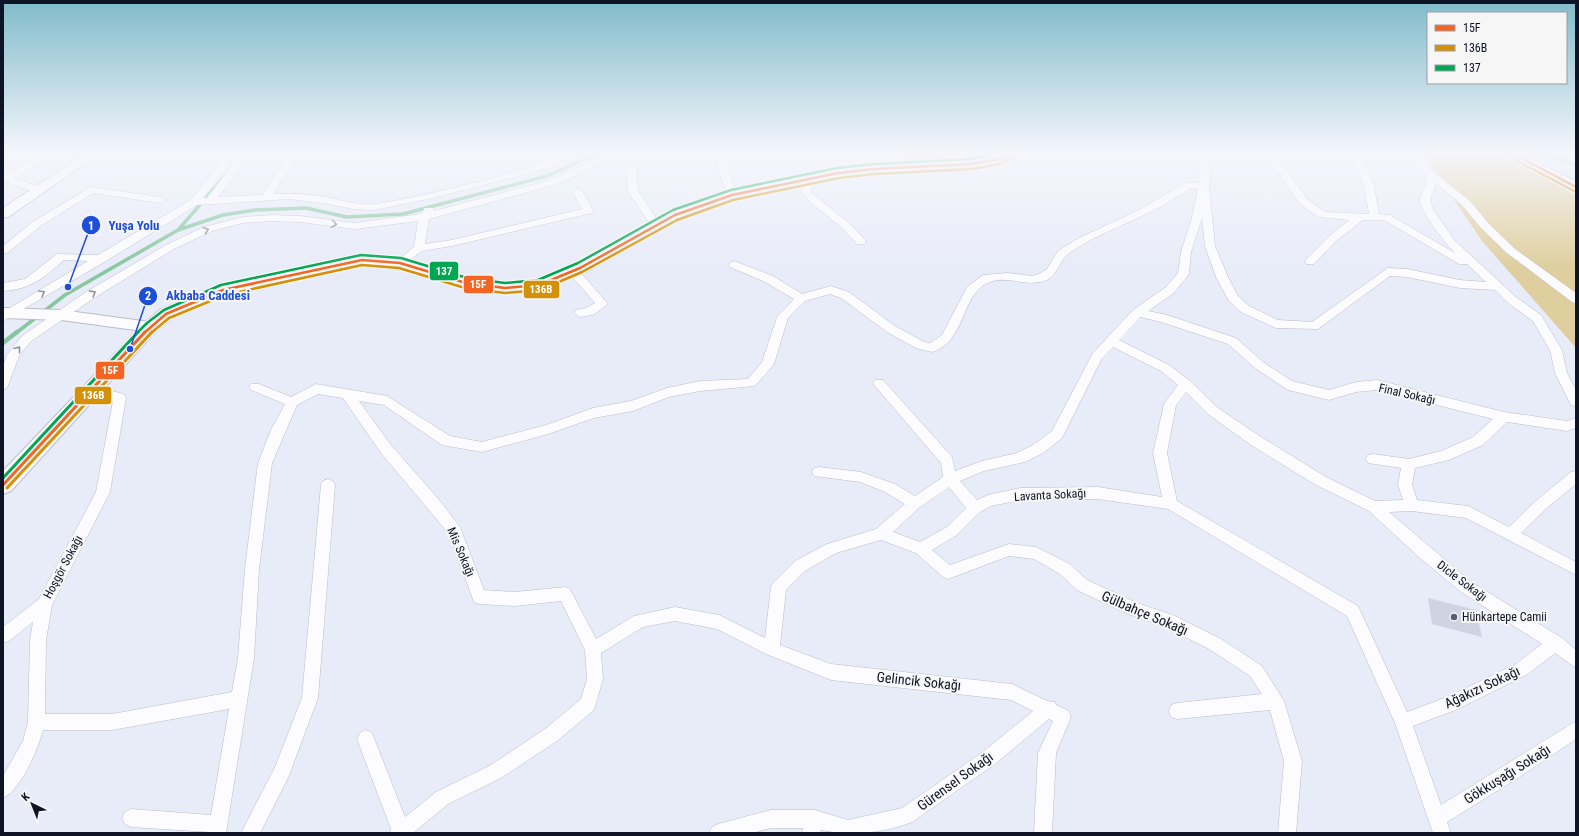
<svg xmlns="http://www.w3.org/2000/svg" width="1579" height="836" font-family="'Roboto Condensed',sans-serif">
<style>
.built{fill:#dce2f5}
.green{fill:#eddeb0}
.forest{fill:#dfcf9e}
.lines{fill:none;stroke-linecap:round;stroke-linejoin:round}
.stream-far1{stroke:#87c69e;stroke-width:3.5}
.stream{stroke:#87c69e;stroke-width:4.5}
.building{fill:#cfd3e3}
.minor-casing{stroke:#b9bdcd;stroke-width:1}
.tertiary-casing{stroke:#b9bdcd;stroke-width:2}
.primary-casing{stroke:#b9bdcd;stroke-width:2}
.minor{fill:#fcfcfe;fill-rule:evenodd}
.tertiary{fill:#fcfcfe;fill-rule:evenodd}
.primary{fill:#fcfcfe;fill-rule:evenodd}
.bus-1-far1-casing{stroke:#f6f6f6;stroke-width:5}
.bus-1-casing{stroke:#f6f6f6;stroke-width:6}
.bus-2-far1-casing{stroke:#f6f6f6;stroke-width:5}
.bus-2-casing{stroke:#f6f6f6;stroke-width:6}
.bus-3-far1-casing{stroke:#f6f6f6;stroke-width:5}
.bus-3-casing{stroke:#f6f6f6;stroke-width:6}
.bus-1-far1{stroke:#f26522;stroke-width:2.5}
.bus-1{stroke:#f26522;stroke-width:3}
.bus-2-far1{stroke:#d49006;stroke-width:2.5}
.bus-2{stroke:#d49006;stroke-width:3}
.bus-3-far1{stroke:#00a651;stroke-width:2.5}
.bus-3{stroke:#00a651;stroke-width:3}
.oneway{stroke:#91939c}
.poi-dot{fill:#5a5f6f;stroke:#f6f6f6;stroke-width:1.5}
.labels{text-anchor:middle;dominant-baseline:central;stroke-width:4;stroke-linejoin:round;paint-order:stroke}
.street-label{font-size:12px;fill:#0e1325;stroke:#f6f6f6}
.poi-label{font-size:12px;fill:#0e1325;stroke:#f6f6f6;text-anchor:start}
.near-street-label{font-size:14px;fill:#0e1325;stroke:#f6f6f6}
.leader{fill:none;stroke:#1d4ed8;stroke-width:1.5}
.callout-dot{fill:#1d4ed8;stroke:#f6f6f6;stroke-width:1.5}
.mark-label{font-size:12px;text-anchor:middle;font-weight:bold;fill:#fff}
.callout-label{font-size:13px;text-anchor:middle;font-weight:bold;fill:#1d4ed8;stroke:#f6f6f6;stroke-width:4;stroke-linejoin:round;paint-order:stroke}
.line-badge{stroke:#f6f6f6;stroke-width:1.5}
.badge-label{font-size:11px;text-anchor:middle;font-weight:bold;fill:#fff}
</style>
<rect width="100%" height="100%" fill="#e8ecf8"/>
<path class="built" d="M1519,152H1576V180L1550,168Z"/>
<path class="green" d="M895,152H1006L975,161L912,164Z"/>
<path class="forest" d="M1422,152H1500L1576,192V348L1482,241Z"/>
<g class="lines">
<path class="stream-far1" d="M1543,152L1576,166
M178,230L223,215L255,210L306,208L347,217L403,214L547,176L600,152
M16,333L65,295L178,230L225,176"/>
<path class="stream" d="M3,343L17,332"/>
</g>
<path class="building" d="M1428,598L1476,610L1482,637L1432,624Z"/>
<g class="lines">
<g class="minor-casing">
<path id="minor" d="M26,152L42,154L45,160L13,178L43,188L44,190L43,192H35L5,182L3,177L5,175L35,159Z
M185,152H196L187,158L182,155Z
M228,152H238L203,198H207L243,152H253L218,197L262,195L290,152H300L273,194C290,193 308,194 325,197C341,200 359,206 376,204C425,196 480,182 528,168C547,162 562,152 583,152L535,172L428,199L374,210L353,209L324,203L289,199L197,205L106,261L3,321V312L88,261L64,260C43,278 32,289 3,291V283L25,279L57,254L98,255L191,200Z
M613,152H626L558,184L429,219L425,244L452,240L582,209L573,192L578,189L583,192L593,211L592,213L452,246L422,251L400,267L394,263L414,247L418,221L355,229L300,222L271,221L243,223L212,231L174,249L94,298L30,342L19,356L7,388L3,390V366L7,355L22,336L86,292L166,245L204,227L243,217L271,215L300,216L355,223L421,214L425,208H433L434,211L550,180Z
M713,152H723L737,195L736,197L732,198L727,195Z
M1197,152H1207L1211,166L1209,186L1215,246L1228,277L1238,296L1249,306L1278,320L1312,322L1388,268L1407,269L1460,280L1486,282L1467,264H1459L1384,220H1363L1336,241L1314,264H1306L1305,262L1306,260L1328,237L1349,220L1318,217L1299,203L1264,152H1274L1307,199L1325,212L1369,214L1363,182L1347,152H1357L1373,182L1379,214L1390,215L1455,253C1446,244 1421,212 1420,201C1420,195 1425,186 1427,180L1424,174L1406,152H1416L1432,171L1470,201L1489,224L1515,249L1576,293V303L1572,302L1507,253L1481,228L1462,205L1436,183L1430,200L1433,209L1454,240L1516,297L1541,315L1562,350L1567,373L1576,390V407L1571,405L1555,373L1550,350L1533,321L1508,303L1495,290L1460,288L1407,277L1390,276L1318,329L1276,328L1241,312L1229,301L1216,277L1205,246L1202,218L1191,252L1189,274L1174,293L1148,311L1167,315L1236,338L1263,362L1292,381L1329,390L1356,382L1377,380L1504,412L1567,421L1576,418V428L1567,431L1507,422L1483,445L1449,460L1415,468L1412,485L1417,500L1468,506L1509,527L1538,499L1571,472L1576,471V484L1548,507L1521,533L1576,562V575L1466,518L1412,511L1389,512L1470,581L1562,638L1576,650V668L1555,653L1528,674L1458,709L1413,726L1441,805L1576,721V739L1518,778L1447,822L1451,833H1433L1395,723L1347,616L1168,509L1098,499L1020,500L991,506L980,512L957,535L932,550L950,565L1009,544L1036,547L1070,564L1087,580L1137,603L1173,615L1221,639L1262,666L1284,701L1302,761L1296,833H1278L1284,761L1270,710L1177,719L1171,717L1169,711L1171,705L1177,703L1262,694L1250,676L1209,649L1163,626L1128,614L1077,590L1060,574L1034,559L1009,556L948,579L943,577L916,553L881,540L836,553L805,571L786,590L780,645L831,664L1012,684L1047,701L1055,702L1056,705L1069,711L1071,717L1056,753L1052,833H1034L1038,753L1053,721L1049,719L995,764L912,822C886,833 849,836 821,830L820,833H802L803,828H771L752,833H709L712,827L718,824L771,810H815L848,820L902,808L983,752L1033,711L1011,700L831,680L766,654L717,629L675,621L643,627L601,653L603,679L594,710L557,741L501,778L448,804L413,833H390L391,829L357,739L360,733L366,730L372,733L405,817L436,792L489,766L545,729L581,699L587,679L585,650L561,601L515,606L479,604L474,602L449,534L381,453L343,398L318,394L297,405L272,463L259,569L254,658L226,833L131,827L125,824L122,818L125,812L131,809L211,815L229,709L112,730H43C38,749 21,790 3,798V776L23,741L28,722L30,640L33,622L9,641L3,643V627L39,599L96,492L113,401L86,394L84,391L86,388L90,386L120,393L125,395L126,398L110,492L52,605L46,640L45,714H112L232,692L238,658L245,569L258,463L271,430L285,404L251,390L249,387L251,384H259L291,397L316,384L387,396L450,436L482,442L546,425L593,408L631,401L667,388L700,381L748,379L762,362L777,317L794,299L765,282L730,267L728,265L730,263L734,261L773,276L802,294L831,286L849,292L895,326L924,342L930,343L942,335L967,287L983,275L1008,273L1032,276L1039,274L1047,269L1058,251L1079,238L1141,209L1185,183H1199L1201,166ZM1191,188L1198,189L1191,221L1181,252L1178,273L1166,287L1133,310L1093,353L1052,431L1033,445L1017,453L982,461L955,471L952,457L883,380H875L873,383L875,386L941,463L943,477L915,496L895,484L861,472L819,467L814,468L812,472L814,476L860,482L885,492L905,504L876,529L827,544L795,561L774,582L771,587L765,638L719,615L675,607L634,616L596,639L570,589L565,587L515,592L484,590L460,527L440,501L391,445L359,401L384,405L442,445L482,452L548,434L594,418L633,411L669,397L700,391L755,386L774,364L788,318L805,301L830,294L841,298L887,332L916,348L932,352C967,342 960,293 990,282C1007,275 1028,288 1047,280C1058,274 1059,261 1068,254C1091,237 1120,227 1146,214C1162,207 1176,197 1191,188ZM1140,317L1161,322L1228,344L1255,368L1288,390L1329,400L1356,392L1377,390L1493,419L1473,437L1441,451L1409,459L1373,454L1368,455L1366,459L1368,463L1401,468L1398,485L1403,500L1375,501L1326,477L1261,437L1218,408L1190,381L1169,365L1119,340ZM1113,347L1161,371L1178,385L1164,404L1153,453L1162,497L1098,487L1020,488L988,495L977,500L960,481L984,471L1025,462L1043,453L1062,438L1102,358ZM1186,392L1208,414L1251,445L1316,485L1369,511L1420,558L1460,591L1542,644L1516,664L1447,697L1407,712L1358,606L1177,501L1167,453L1176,405ZM949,487L966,508L947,527L920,542L893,532L920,507Z
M631,163L636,166L638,191L661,225L660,227H652L628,191L626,166Z
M808,175L813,178L811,191L813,194L850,224L865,240L866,242L865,244H857L840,226L810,202L801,191L803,178Z
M91,187L160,197L165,200L160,203L93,193L42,225L7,253L3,254V246L34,221Z
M573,267L577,268L608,304L593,315L580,317L574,313L576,310L586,308L595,303L567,271Z
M328,479L333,481L335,485L318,698L288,778L260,833H241L275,767L302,698L321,485L323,481Z"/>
</g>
<g class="tertiary-casing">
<path id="tertiary" d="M88,152H102L8,217L3,218V208Z
M1504,152H1519L1576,182V191Z
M3,308L61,310L150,322L155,323L157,327L155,331L150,332L61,320L3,318Z"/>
</g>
<g class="primary-casing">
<path id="primary" d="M1001,152H1020L1018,155L1004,162L971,168L874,174L838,178L736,199L681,218L586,272L539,291L505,294L466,289L399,268L362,265L228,295L172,318L156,331L11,491L3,494V471L144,323L160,310L217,286L362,255L400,258L467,277L505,282L536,280L574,264L669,212L726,192L838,168L874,164L971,160L995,155Z"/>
</g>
<use href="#minor" class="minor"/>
<use href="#tertiary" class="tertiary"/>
<use href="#primary" class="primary"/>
<g class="bus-1-far1-casing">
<path id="bus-1-far1" d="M1510,152L1576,187
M144,333L166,314L223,290L362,260L400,263L466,283L505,288L539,285L580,268L675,215L732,195L838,173L874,169L971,164L999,159L1013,152"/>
</g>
<g class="bus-1-casing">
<path id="bus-1" d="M3,485L145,332"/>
</g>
<g class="bus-2-far1-casing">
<path id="bus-2-far1" d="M1508,156L1574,191
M151,333L169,318L225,295L362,265L399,268L465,288L505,293L540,290L582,272L677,220L733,200L839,178L874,174L972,169L1000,164L1015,156"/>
</g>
<g class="bus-2-casing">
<path id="bus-2" d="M7,488L152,332"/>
</g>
<g class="bus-3-far1-casing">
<path id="bus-3-far1" d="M137,333L147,323L164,310L221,285L361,255L401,258L467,278L505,283L538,280L578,263L673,210L731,190L837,168L874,164L970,159L1002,152"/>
</g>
<g class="bus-3-casing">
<path id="bus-3" d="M3,478L138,332"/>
</g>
<use href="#bus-1-far1" class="bus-1-far1"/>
<use href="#bus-1" class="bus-1"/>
<use href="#bus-2-far1" class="bus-2-far1"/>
<use href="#bus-2" class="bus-2"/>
<use href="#bus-3-far1" class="bus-3-far1"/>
<use href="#bus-3" class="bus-3"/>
</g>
<defs><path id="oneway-chevron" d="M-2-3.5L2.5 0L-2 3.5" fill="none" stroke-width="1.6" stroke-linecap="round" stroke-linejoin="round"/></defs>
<g class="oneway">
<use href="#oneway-chevron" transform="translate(334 224) rotate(8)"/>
<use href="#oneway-chevron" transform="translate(206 230) rotate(-20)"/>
<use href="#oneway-chevron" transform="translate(42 293) rotate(-30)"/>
<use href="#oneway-chevron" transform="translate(93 293) rotate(-32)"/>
<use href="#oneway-chevron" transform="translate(18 349) rotate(-52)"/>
</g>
<linearGradient id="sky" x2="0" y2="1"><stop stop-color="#81bbca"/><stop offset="0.57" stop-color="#f5f6fc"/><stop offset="1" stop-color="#f5f6fc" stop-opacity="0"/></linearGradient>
<rect width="1579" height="269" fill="url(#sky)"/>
<circle class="poi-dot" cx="1454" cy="617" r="4"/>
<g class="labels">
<g class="street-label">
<text transform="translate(1407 394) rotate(13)">Final Sokağı</text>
<text transform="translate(1050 495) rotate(-3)">Lavanta Sokağı</text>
<text transform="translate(461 552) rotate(67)">Mis Sokağı</text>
<text transform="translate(63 567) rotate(-62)">Hoşgör Sokağı</text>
<text transform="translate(1462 581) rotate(37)">Dicle Sokağı</text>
</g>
<g class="poi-label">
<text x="1462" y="617">Hünkartepe Camii</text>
</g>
<g class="near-street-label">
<text transform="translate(1145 613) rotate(23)">Gülbahçe Sokağı</text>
<text transform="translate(919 681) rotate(6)">Gelincik Sokağı</text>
<text transform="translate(1482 687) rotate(-25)">Ağakızı Sokağı</text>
<text transform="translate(1507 774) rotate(-32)">Gökkuşağı Sokağı</text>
<text transform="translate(955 781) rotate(-36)">Gürensel Sokağı</text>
</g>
</g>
<path class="leader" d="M68 287L91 225M130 349L148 296"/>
<g class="callout-dot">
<circle cx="68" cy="287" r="4"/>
<circle cx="130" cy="349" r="4"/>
<circle cx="91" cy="225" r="10"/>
<circle cx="148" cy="296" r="10"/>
</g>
<g class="mark-label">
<text x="91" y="230">1</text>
<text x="148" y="300">2</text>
</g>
<g class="callout-label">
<text x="134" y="230">Yuşa Yolu</text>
<text x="208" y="300">Akbaba Caddesi</text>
</g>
<g class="line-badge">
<rect x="429" y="261" width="30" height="20" rx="4" fill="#00a651"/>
<rect x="463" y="275" width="31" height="19" rx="4" fill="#f26522"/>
<rect x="523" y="280" width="37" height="19" rx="4" fill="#d49006"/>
<rect x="95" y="361" width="30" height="19" rx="4" fill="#f26522"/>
<rect x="74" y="386" width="38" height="19" rx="4" fill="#d49006"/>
</g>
<g class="badge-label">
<text x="444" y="275">137</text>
<text x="478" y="288">15F</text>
<text x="541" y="293">136B</text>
<text x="110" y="374">15F</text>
<text x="93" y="399">136B</text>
</g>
<rect width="1579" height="836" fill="none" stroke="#0e1325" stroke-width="8"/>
<rect x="1427" y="12" width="140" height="72" fill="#f6f6f6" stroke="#999ba2"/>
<rect x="1435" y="25" width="20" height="6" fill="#f26522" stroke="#999ba2"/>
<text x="1463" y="32" font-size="12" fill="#0e1325">15F</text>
<rect x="1435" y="45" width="20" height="6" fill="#d49006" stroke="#999ba2"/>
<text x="1463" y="52" font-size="12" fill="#0e1325">136B</text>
<rect x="1435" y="65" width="20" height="6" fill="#00a651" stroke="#999ba2"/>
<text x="1463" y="72" font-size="12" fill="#0e1325">137</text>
<g transform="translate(32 804) rotate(317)" stroke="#f6f6f6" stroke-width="3" paint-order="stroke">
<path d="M0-3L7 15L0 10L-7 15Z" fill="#0e1325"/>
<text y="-6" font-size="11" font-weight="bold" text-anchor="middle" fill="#0e1325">K</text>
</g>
</svg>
